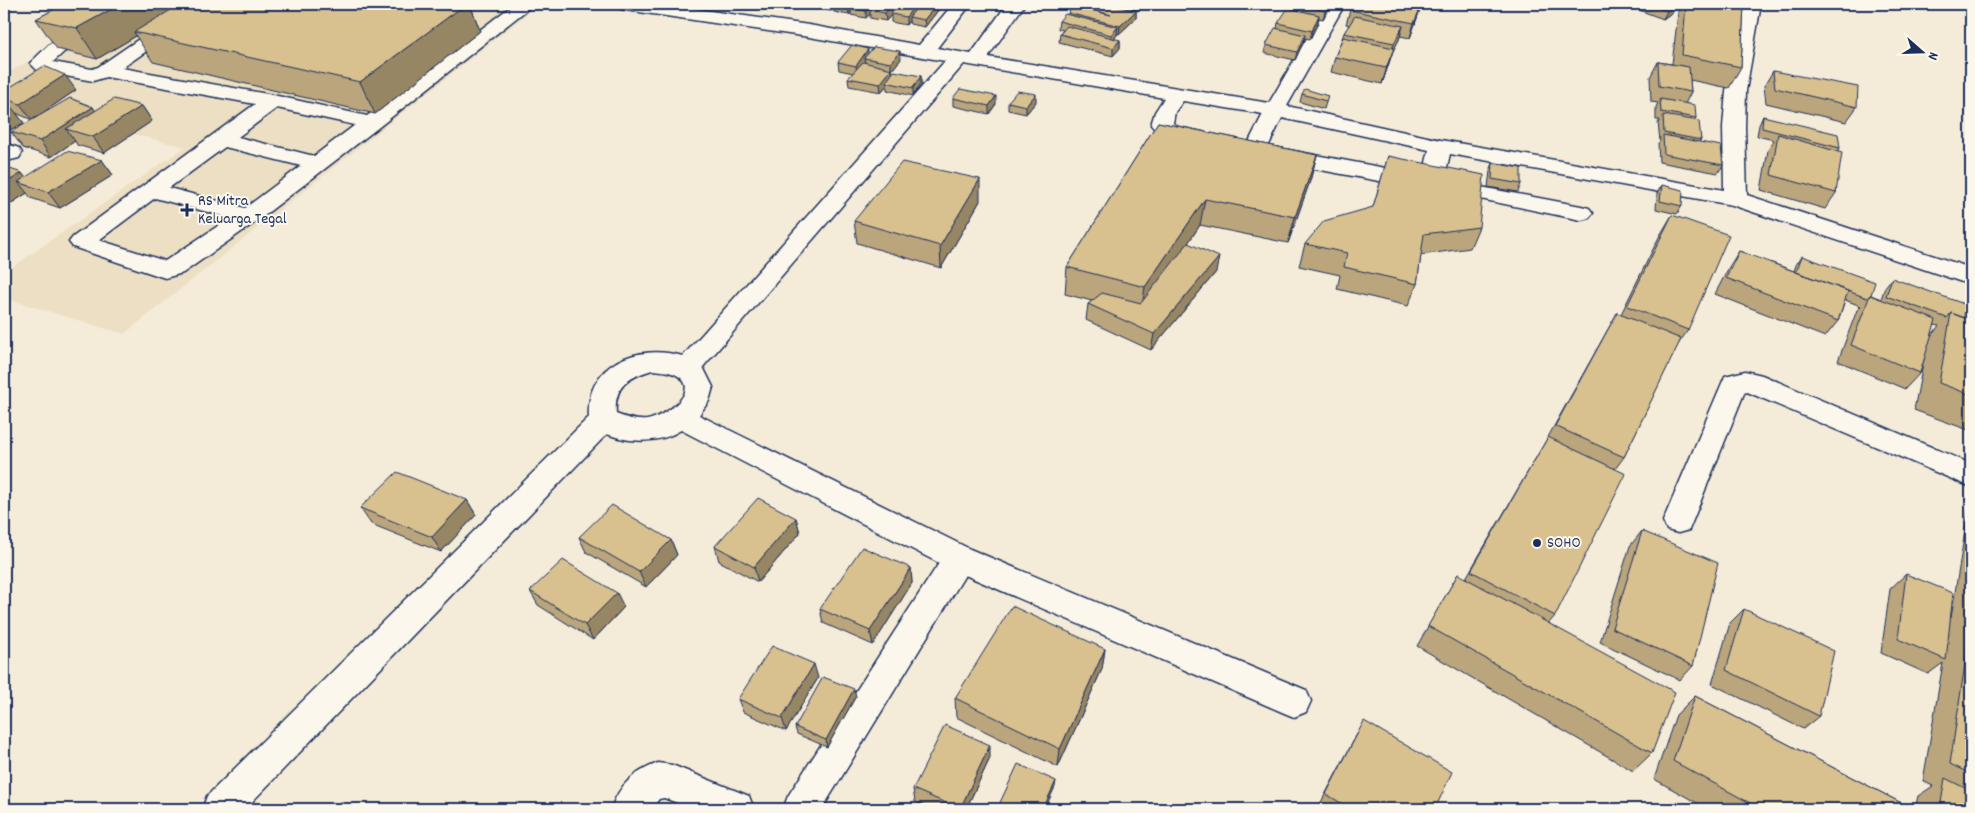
<svg xmlns="http://www.w3.org/2000/svg" width="1975" height="813" font-family="Dekko,sans-serif">
<style>
.built{fill:#ecdfc3}
.lines{fill:none;stroke-linecap:round;stroke-linejoin:round}
.minor-casing{stroke:#1b2f5e;stroke-width:3}
.minor{fill:#fbf7ec;fill-rule:evenodd}
.wall{fill:#baa57b;stroke:#1b2f5e;fill-rule:evenodd}
.shaded-wall{fill:#978664;stroke:#1b2f5e}
.building{fill:#d8c08f;stroke:#1b2f5e}
.poi-dot{fill:#1b2f5e;stroke:#fbf7ec;stroke-width:2}
.labels{text-anchor:middle;dominant-baseline:central;stroke-width:4;stroke-linejoin:round;paint-order:stroke}
.poi-label{font-size:16px;fill:#1b2f5e;stroke:#fbf7ec;text-anchor:start}
</style>
<rect width="100%" height="100%" fill="#f4ecd9"/>
<filter id="ink" filterUnits="userSpaceOnUse"><feTurbulence type="fractalNoise" baseFrequency=".02" numOctaves="2"/><feDisplacementMap in="SourceGraphic" scale="10" xChannelSelector="R" yChannelSelector="G"/><feConvolveMatrix kernelMatrix="1 2 1 2 8 2 1 2 1" color-interpolation-filters="sRGB"/></filter>
<g filter="url(#ink)">
<path class="built" d="M129,4H489L529,12L124,334L4,298V273L185,147L4,102V75Z"/>
<g class="lines">
<g class="minor-casing">
<path id="minor" d="M123,4H145L143,8L64,52L53,62L92,69L98,67L190,4H211L209,8L122,68L273,95L367,116L514,4H534L379,127L257,221L183,273L165,278L73,247L69,242L73,237L255,104L106,77L93,81L44,72L37,70L30,63L50,44ZM277,108L355,125L314,156L238,137ZM225,147L301,166L245,208L169,188ZM155,198L230,218L165,261L99,240Z
M616,4H661L809,25L919,45L953,4H971L937,48L971,54L1007,4H1025L988,57L1269,103L1327,4H1345L1287,106L1441,140L1724,190L1723,127L1726,91L1743,4H1761L1746,91L1745,127L1747,195L1971,268V285L1732,205L1450,154L1444,180L1581,206L1589,208L1593,213L1589,218L1581,220L1437,190L1432,191L1278,162L1270,160L1267,155L1270,150L1278,148L1423,175L1429,150L1282,118L1266,151L1263,156L1255,158L1247,156L1244,151L1263,114L1183,101L1175,112L1173,123L1178,127L1202,132L1205,137L1202,142C1186,146 1161,139 1151,125L1155,112L1164,98L964,64L703,367L713,387L709,401L699,415L970,549L1306,690L1311,701L1306,712L1294,717L1282,712L965,575L822,809H783L788,796L939,563L681,430C659,444 630,443 607,434L245,809H202L207,796L589,417C585,363 638,343 683,356L945,61L809,37L625,10L618,8ZM652,370C662,371 673,371 681,378C699,394 661,418 647,420C637,421 626,418 616,414C614,386 627,378 652,370Z
M4,143L19,148L22,153L19,158L11,160L4,158Z
M1745,371L1762,375L1971,464V487L1745,391L1689,530L1678,533L1667,530L1663,521L1722,383L1725,376Z
M658,763L672,765L749,796L754,809H694L664,798L659,799L651,809H611C620,784 633,773 658,763Z"/>
</g>
<use href="#minor" class="minor"/>
</g>
<path class="wall" d="M64,4H470L480,31L375,114L153,62L136,36L97,59L57,49L36,19Z
M798,4H943L925,27L910,24L909,21L906,25L891,22V15L886,21L870,18V14L866,18L851,15V12L849,15L834,12L833,8L831,11L816,8V5L813,8L798,5Z
M1079,4H1141H1140L1139,9L1136,12V18L1119,34H1117L1114,39L1120,40V48L1113,56L1059,42L1060,34L1063,30L1058,29L1059,21L1068,14V13L1077,6Z
M1292,4H1331L1323,19L1319,18L1318,23L1310,39L1304,38L1303,43L1295,60L1264,53L1266,45L1277,29L1278,23L1291,9Z
M1354,4H1422L1415,24L1410,38L1400,36L1393,51L1382,84L1331,72L1335,57L1344,33L1349,25L1346,24L1350,10Z
M1623,4H1678L1674,11L1663,19Z
M1679,4H1744L1741,67L1729,88L1690,80L1691,92L1685,104L1696,118L1695,120L1701,140L1699,142L1723,165L1718,173L1659,162L1658,143L1660,141L1658,123L1660,120H1656V107L1658,103L1651,102L1650,77L1658,62L1672,64Z
M868,54L901,59L892,70L893,74L921,76V84L913,96L887,90V85L881,92L849,86L848,78L853,73L839,70L838,62Z
M1773,71L1857,107L1846,122L1766,103L1764,86Z
M4,85L7,89L76,90L32,120L16,113L24,123L4,133Z
M1302,94L1328,96L1324,109L1300,102Z
M953,98L996,104L989,114L953,106Z
M1008,102H1036L1026,114L1008,110Z
M142,106L152,121L104,153L77,145L75,141L51,157L23,148L11,132L93,107L95,111Z
M1763,116L1840,148L1838,152L1836,193L1825,209L1761,190L1768,150L1774,140L1757,136L1759,125Z
M1158,122L1317,155L1310,181L1288,243L1200,225L1188,243L1216,272L1151,350L1086,320L1088,304L1092,301L1065,294L1067,267Z
M1388,156L1479,227L1470,248L1421,255L1417,284L1408,306L1337,289L1340,275L1299,266L1305,244L1373,207Z
M102,160L113,175L60,208L31,198L27,193L4,208L22,173L25,178Z
M1493,163L1521,184L1518,192L1488,187L1490,171Z
M1662,185L1682,206L1677,214L1656,209L1657,193Z
M980,201L941,268L857,243L854,221Z
M1672,215L1688,330L1677,346L1624,457L1615,469L1555,616L1549,623L1652,753L1633,771L1417,646L1458,574L1466,578L1548,437L1617,313L1621,314L1659,237Z
M1739,251L1794,271L1796,265L1802,256L1871,295L1881,299L1885,287L1892,278L1964,318L1971,320V431L1914,410L1924,359L1920,373L1905,389L1838,361L1857,310L1861,306L1845,300L1838,321L1825,337L1715,294L1729,267ZM1934,325L1939,326L1931,336Z
M1971,499V809H1915L1918,796L1933,786L1923,781L1943,663L1928,674L1881,653L1890,589L1906,574L1951,617L1970,500Z
M467,500L476,515L441,552L371,524L360,508Z
M796,518L800,533L758,582L719,561L715,546Z
M1642,531L1693,666L1680,680L1600,642L1630,546Z
M579,537L671,540L677,555L646,587L586,552Z
M911,568L912,583L873,645L823,623L820,609Z
M530,591L624,607L593,640L538,605Z
M1744,609L1819,716L1803,729L1712,684L1730,623Z
M1105,649L1102,669L1058,767L956,717L955,698Z
M818,678L786,731L743,712L738,699Z
M856,696L827,747L797,734L795,727Z
M1695,696L1913,809H1708L1654,779L1676,715Z
M1357,734L1435,809H1324L1319,806Z
M990,758L966,809H933L915,802L913,789Z"/>
<path class="shaded-wall" d="M121,4H192L134,32L136,36L97,59L77,28Z
M466,4H470L480,31L375,114L360,82Z
M830,4H837H833V8L831,11Z
M851,4H858L850,8L851,12L849,15L848,7Z
M872,4H879L870,10V14L866,18V11Z
M893,4H900L886,21L885,13Z
M916,4H923L909,17V21L906,25V17Z
M937,4H943L925,27L924,20Z
M1138,4H1140L1139,9L1136,12V18L1119,34L1120,26L1133,14L1134,9Z
M1329,4H1331L1323,19L1325,11Z
M1678,4L1674,11L1663,19L1667,11Z
M1420,9L1415,24L1410,38L1414,23Z
M1319,15L1318,23L1310,39L1312,31Z
M1403,26L1399,40L1393,51L1382,84L1394,43Z
M1118,27L1117,35L1111,43V35Z
M1305,35L1303,43L1295,60L1297,52Z
M1120,40V48L1113,56V48Z
M868,49V57L864,58L865,62L857,74L856,66Z
M900,51L901,59L892,70L893,77L886,82L887,85L881,92L880,84L891,70V63Z
M65,75L76,90L32,120L20,104Z
M921,76V84L913,96V88Z
M4,85L16,100L4,98Z
M1036,94V102L1026,114V106Z
M996,96V104L989,114V106Z
M142,106L152,121L104,153L93,137Z
M93,107L104,123L66,129L75,141L51,157L40,141Z
M12,108L24,123L4,133V112Z
M1317,155L1310,181L1288,243L1295,217Z
M102,160L113,175L60,208L48,192Z
M22,173L33,187L18,182L27,193L4,208V184Z
M980,179V201L941,268L940,246Z
M1205,199L1200,225L1141,314L1145,287Z
M1219,257L1216,272L1151,350L1154,334Z
M467,500L476,515L441,552L432,537Z
M796,518L800,533L758,582L754,567Z
M671,540L677,555L646,587L639,572Z
M911,568L912,583L873,645L870,631Z
M617,593L624,607L593,640L585,625Z
M1105,649L1102,669L1058,767L1060,749Z
M814,664L818,678L786,731L782,718Z
M854,689L856,696L827,747L826,740Z
M990,745V758L966,809H960Z
M1056,781L1055,787L1045,809H1043Z"/>
<path class="building" d="M64,4H121L77,28L36,19Z
M181,4H466L360,82L134,32Z
M833,4H851L848,7Z
M854,4H872L866,11L850,8Z
M875,4H893L885,13L870,10Z
M899,4H916L906,17L891,14Z
M920,4H937L924,20L909,17Z
M1079,4H1108L1136,11L1120,26L1068,13L1074,6L1111,15L1077,5Z
M1114,4H1138L1134,9Z
M1294,4H1329L1325,11Z
M1354,4H1412L1410,8L1420,9L1414,23L1350,10Z
M1647,4H1678L1667,11Z
M1686,4H1744L1741,67L1682,55Z
M1288,8L1319,15L1312,31L1278,23Z
M1065,14L1118,27L1111,35L1059,21Z
M1355,16L1403,26L1394,43L1344,33Z
M1067,26L1120,40L1113,48L1060,34Z
M1275,28L1305,35L1297,52L1266,45Z
M1343,37L1394,48L1386,68L1335,57Z
M852,45L868,49L856,66L838,62Z
M874,47L900,51L891,63L864,58Z
M863,62L892,69L880,84L848,78Z
M1658,62L1689,67L1691,92L1659,86Z
M44,66L65,75L20,104L4,98V91Z
M894,71L921,76L913,88L886,82Z
M1773,71L1858,87L1857,107L1775,88Z
M960,89L996,96L989,106L953,98Z
M1305,89L1328,96L1326,101L1302,94Z
M1017,91L1036,94L1026,106L1008,102Z
M70,98L93,107L40,141L11,132Z
M114,99L142,106L93,137L66,129Z
M1660,99L1695,105L1696,118L1661,112Z
M4,103L12,108L4,112Z
M1663,115L1699,121L1701,140L1664,133Z
M1763,116L1838,134L1840,148L1762,128Z
M1158,122L1317,155L1295,217L1205,199L1145,287L1067,267Z
M1778,134L1842,153L1836,193L1771,175Z
M1663,135L1721,146L1723,165L1664,154Z
M67,151L102,160L48,192L18,182Z
M1388,156L1484,175L1479,227L1424,234L1417,284L1344,267L1347,253L1305,244L1324,221L1373,207Z
M902,162L980,179L940,246L854,221Z
M1493,163L1521,168V184L1492,179Z
M4,167L22,173L4,184Z
M1662,185L1683,190L1682,206L1660,201Z
M1672,215L1729,235L1688,330L1627,306Z
M1188,243L1219,257L1154,334L1088,304L1102,293L1141,303Z
M1739,251L1848,291L1838,321L1726,278Z
M1802,256L1875,282L1871,295H1870L1867,298L1796,272Z
M1892,278L1967,305L1964,318L1951,313L1947,318L1886,296Z
M1870,295L1936,320L1920,373L1851,345Z
M1617,313L1681,339L1624,457L1555,426Z
M1951,313L1971,320V395L1939,383Z
M1548,437L1626,474L1555,616L1471,571Z
M397,472L467,500L432,537L360,508Z
M758,498L796,518L754,567L715,546Z
M612,505L671,540L639,572L579,537Z
M1642,531L1718,563L1693,666L1612,628Z
M862,547L911,568L870,631L820,609Z
M563,560L617,593L585,625L530,591Z
M1458,574L1675,692L1652,753L1428,626Z
M1906,574L1953,593L1946,660L1898,639Z
M1012,606L1105,649L1060,749L955,698Z
M1744,609L1834,651L1819,716L1726,670Z
M1971,624V774L1950,764Z
M772,646L814,664L782,718L738,699Z
M823,677L854,689L826,740L795,727Z
M1695,696L1913,809H1761L1673,761Z
M1364,721L1452,772L1435,809H1351L1326,794Z
M945,725L990,745L960,809L913,789Z
M1018,764L1056,781L1043,809H997Z
M1945,778L1971,791V809H1940Z"/>
</g>
<g class="poi-dot">
<path d="M184.5 202.5h5v5h5v5h-5v5h-5v-5h-5v-5h5z"/>
<circle cx="1537" cy="543" r="5"/>
</g>
<g class="labels">
<g class="poi-label">
<text x="198" y="201">RS Mitra<tspan x="198" dy="18">Keluarga Tegal</tspan></text>
<text x="1547" y="543">SOHO</text>
</g>
</g>
<rect width="1975" height="813" fill="none" stroke="#fbf7ec" stroke-width="20"/>
<rect x="10" y="10" width="1955" height="793" fill="none" stroke="#1b2f5e" stroke-width="2" filter="url(#ink)"/>
<g transform="translate(1922 52) rotate(110)" stroke="#fbf7ec" stroke-width="4" paint-order="stroke">
<path d="M0-4L9 19L0 12L-9 19Z" fill="#1b2f5e"/>
<text y="-8" font-size="14" font-weight="bold" text-anchor="middle" fill="#1b2f5e">N</text>
</g>
</svg>
